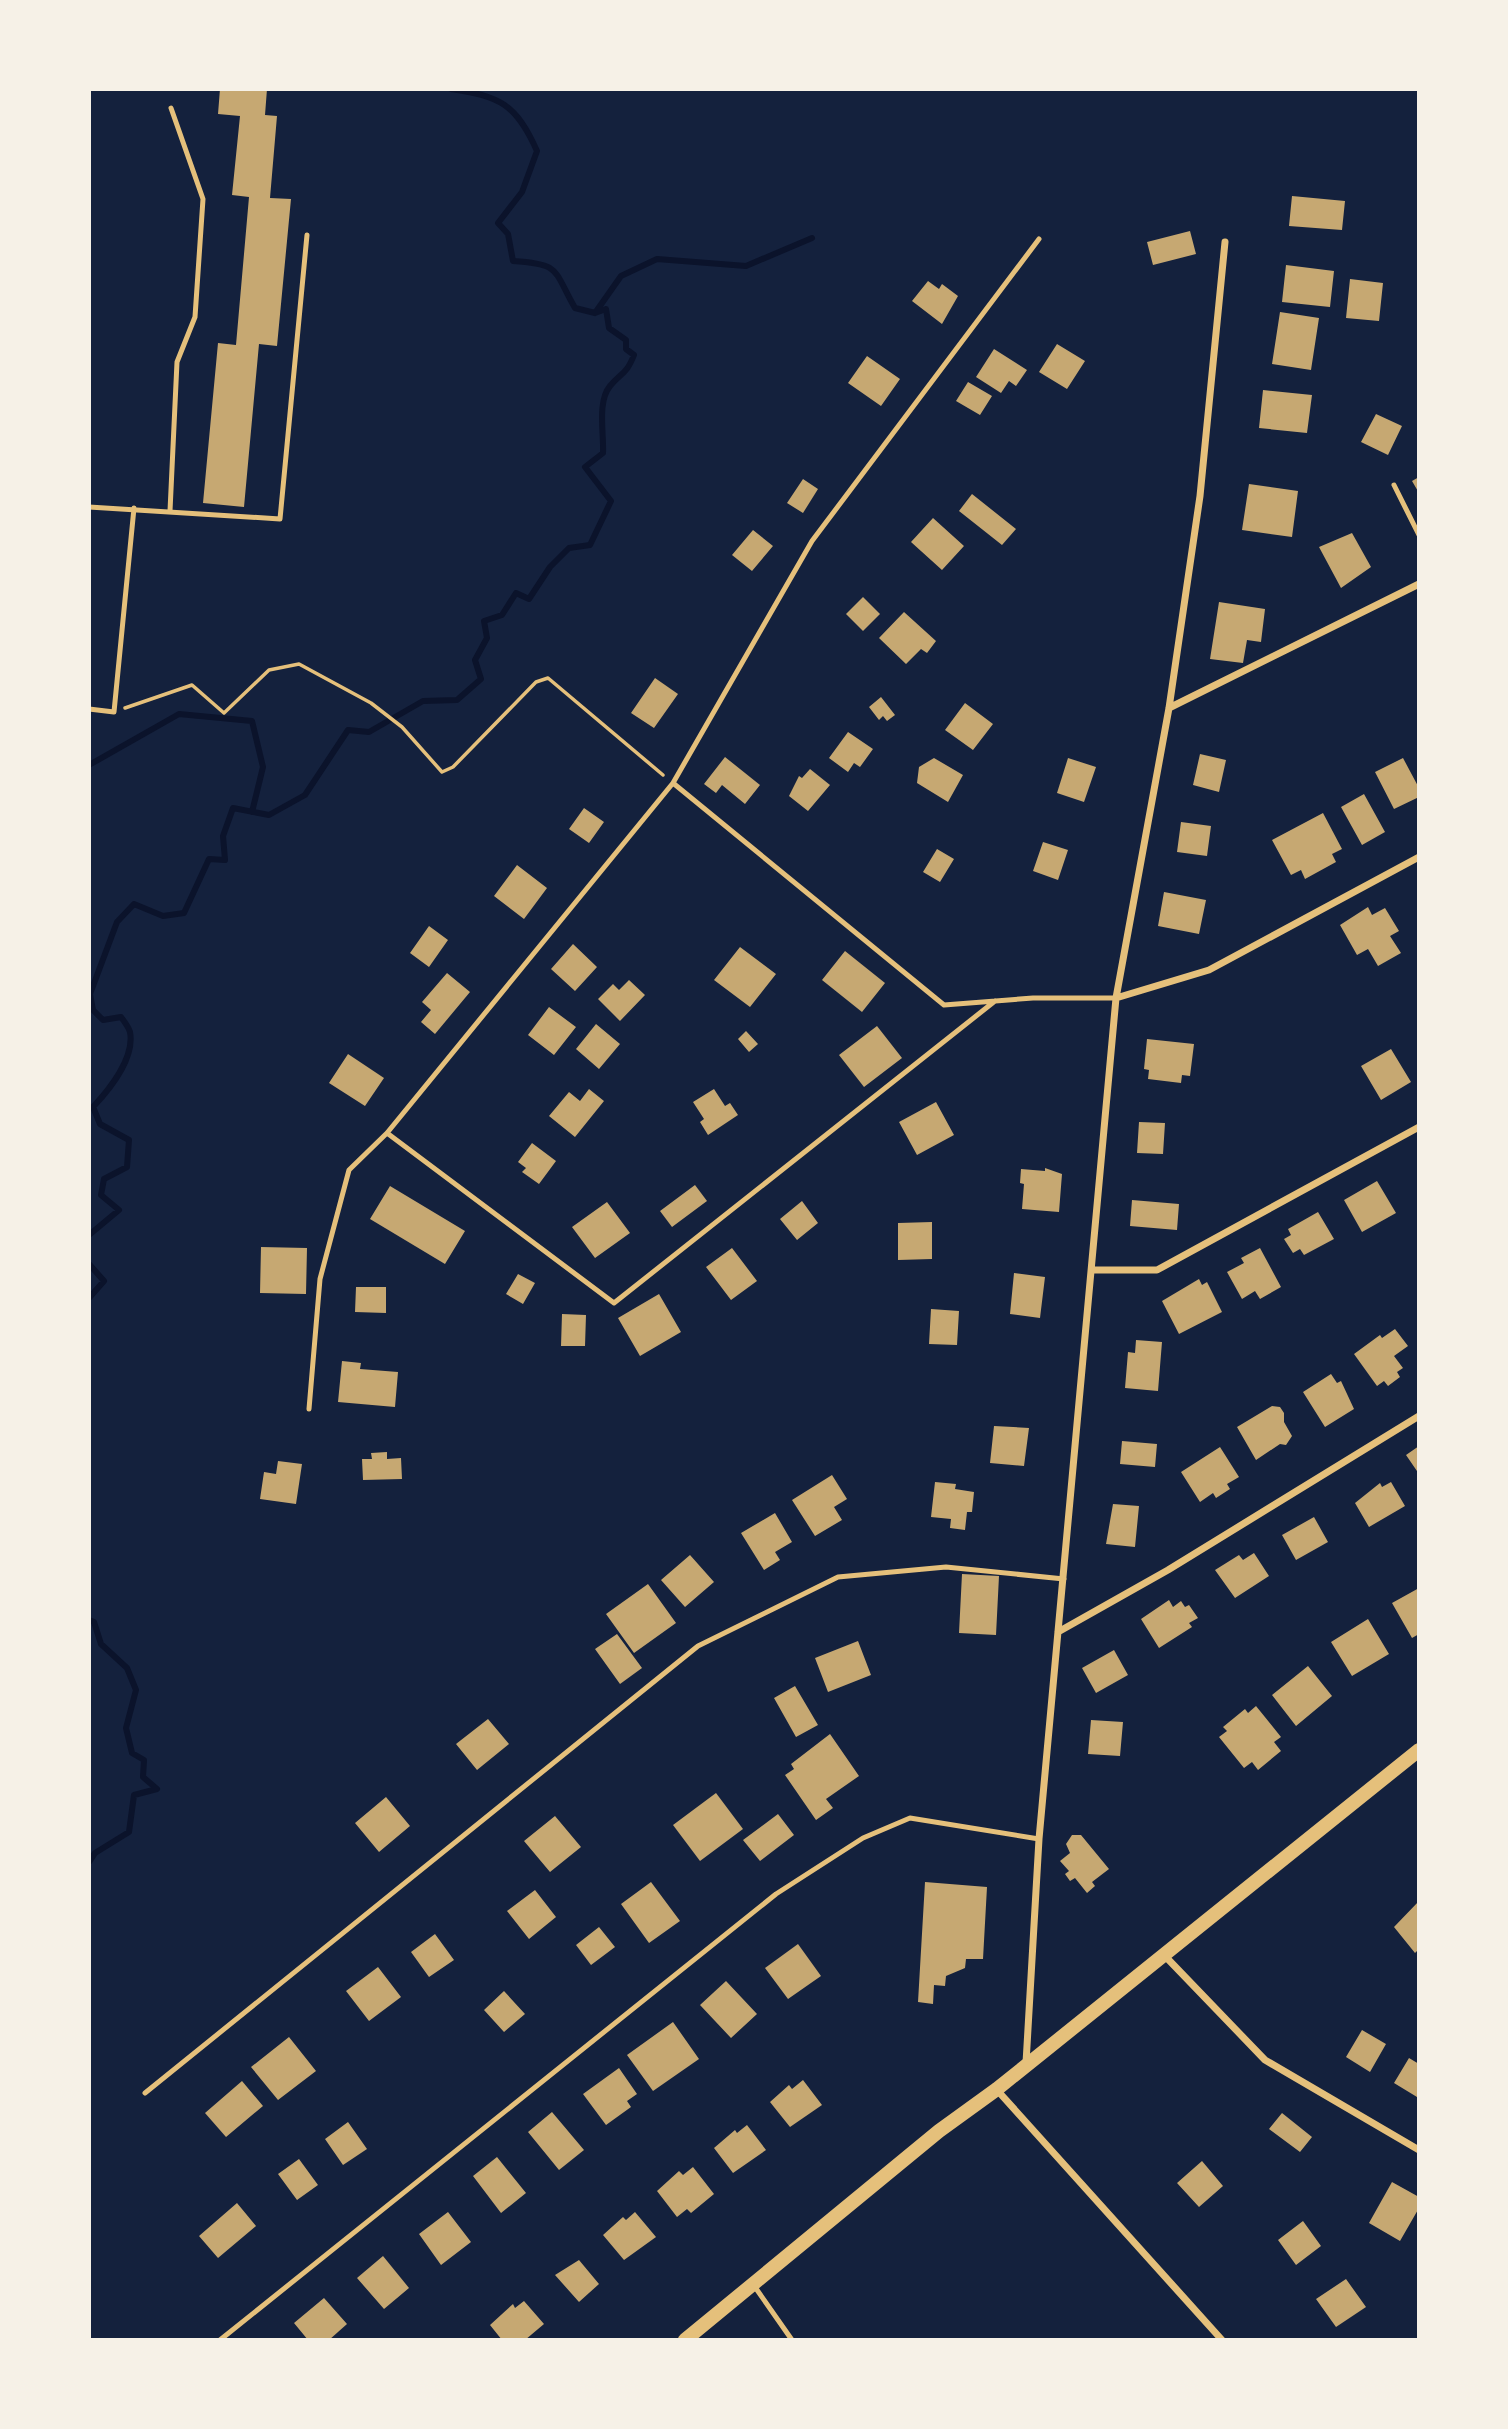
<svg xmlns="http://www.w3.org/2000/svg" width="1508" height="2429" font-family="'Noto Sans',sans-serif">
<style>
.lines{fill:none;stroke-linecap:round;stroke-linejoin:round}
.stream{stroke:#0b132b;stroke-width:6}
.building{fill:#c6a872}
.path{stroke:#e5c07b;stroke-width:3.5}
.service{stroke:#e5c07b;stroke-width:5}
.minor{stroke:#e5c07b;stroke-width:7}
.secondary{stroke:#e5c07b;stroke-width:14}
</style>
<rect width="100%" height="100%" fill="#14213d"/>
<g class="lines">
<path class="stream" d="M595,313L621,276L657,259L746,266L812,238
M89,765L179,714L252,721L263,767L252,812
M89,1235L119,1210L101,1195L104,1179L127,1167L129,1140L100,1124L93,1107C109,1090 135,1058 130,1032C129,1028 124,1021 121,1017L103,1020L93,1010L90,994L117,922L134,904L163,916L184,913L209,859L225,860L223,836L233,808L269,815L305,795L348,730L369,732L423,701L457,700L481,679L475,660L487,638L484,621L502,615L516,593L529,599L550,567L569,548L590,545L611,501L585,467L603,453C604,433 597,402 610,386C622,372 626,375 634,355L626,349V340L609,328L606,309L595,313L575,308C553,270 562,264 513,261L508,234L498,223L522,192L537,151C516,104 500,96 451,89
M89,1264L104,1281L89,1298
M89,1620L94,1622L101,1644L127,1668L136,1690L126,1728L132,1753L144,1760L143,1777L157,1789L134,1795L129,1832L95,1853L89,1862"/>
</g>
<path class="building" d="M220,89H267L265,115L277,116L270,198L291,199L277,346L259,344L244,507L203,503L218,343L236,345L249,197L232,195L240,116L218,114Z
M1292,196L1345,201L1342,230L1289,226Z
M1190,231L1196,254L1153,265L1147,242Z
M1286,265L1334,271L1330,307L1282,302Z
M1350,279L1383,283L1379,321L1346,318Z
M928,281L939,289L942,284L958,296L942,324L912,301Z
M1280,312L1319,318L1311,370L1272,364Z
M1057,344L1085,361L1067,389L1039,372Z
M994,349L1027,370L1016,386L1009,381L1001,393L976,377Z
M867,356L900,379L881,406L848,383Z
M968,382L992,396L980,415L956,401Z
M1263,390L1312,395L1307,433L1259,428Z
M1376,414L1402,426L1388,455L1361,442Z
M1419,477V493L1412,481Z
M803,479L818,489L803,513L787,503Z
M1249,484L1298,491L1292,537L1242,530Z
M972,494L1016,529L1002,545L959,511Z
M933,518L964,546L942,570L911,542Z
M753,530L773,546L752,571L732,555Z
M1352,533L1371,567L1341,588L1319,547Z
M863,597L880,614L863,631L846,614Z
M1219,602L1265,609L1261,642L1247,640L1243,663L1210,659Z
M904,612L936,641L927,653L921,649L906,664L879,638Z
M655,678L678,694L654,728L631,713Z
M881,697L895,715L887,721L883,716L879,720L869,707Z
M965,703L993,724L973,750L945,730Z
M848,732L873,749L860,767L854,763L848,772L829,758Z
M1200,754L1226,760L1219,792L1193,785Z
M725,757L760,785L745,804L722,785L716,793L704,784Z
M934,758L963,775L948,802L917,783L919,767Z
M1068,758L1096,767L1084,802L1057,793Z
M1403,758L1419,788V797L1394,809L1375,772Z
M810,769L830,785L808,811L789,796L799,776L802,778Z
M1364,794L1385,832L1362,845L1341,807Z
M584,808L604,822L589,843L569,829Z
M1323,813L1342,849L1332,854L1336,862L1305,879L1301,870L1291,875L1272,840Z
M1181,822L1211,826L1207,856L1177,852Z
M1043,842L1068,850L1058,880L1033,871Z
M937,849L954,859L940,882L923,872Z
M517,865L547,888L524,919L494,896Z
M1164,892L1206,900L1199,934L1158,926Z
M1368,907L1372,915L1385,908L1399,931L1390,936L1401,953L1378,966L1368,949L1357,955L1340,925Z
M429,926L448,940L429,967L410,953Z
M573,944L597,967L575,991L551,969Z
M740,947L776,974L750,1007L714,980Z
M845,951L885,983L862,1012L822,980Z
M447,973L470,992L435,1034L421,1022L431,1010L422,1002Z
M629,980L645,995L620,1021L598,999L613,984L619,990Z
M549,1007L576,1027L554,1055L528,1035Z
M596,1024L620,1044L599,1069L576,1049Z
M877,1026L902,1058L864,1087L839,1055Z
M746,1031L758,1044L749,1052L738,1039Z
M1147,1039L1194,1044L1190,1076L1182,1075L1181,1083L1148,1079L1149,1070L1144,1069Z
M1391,1049L1411,1082L1381,1100L1361,1066Z
M348,1054L384,1078L365,1106L329,1083Z
M589,1089L604,1101L575,1137L549,1116L569,1092L580,1101Z
M714,1089L725,1106L730,1103L738,1115L708,1135L700,1122L704,1119L693,1102Z
M936,1102L954,1135L917,1155L899,1122Z
M1139,1122L1165,1123L1163,1154L1137,1153Z
M532,1143L556,1161L539,1184L522,1172L526,1168L518,1162Z
M1045,1168L1062,1174L1059,1212L1022,1209L1024,1184L1020,1183L1021,1169L1045,1171Z
M1377,1181L1396,1213L1362,1232L1344,1200Z
M695,1185L707,1201L672,1227L660,1211Z
M390,1186L465,1231L445,1264L370,1219Z
M1132,1200L1179,1204L1177,1230L1130,1226Z
M802,1201L818,1223L797,1240L780,1219Z
M607,1202L630,1233L595,1258L572,1227Z
M1318,1212L1334,1239L1304,1255L1300,1249L1293,1253L1284,1239L1291,1235L1288,1229Z
M932,1222V1259L898,1260V1223Z
M261,1247L307,1248L306,1294L260,1293Z
M732,1248L757,1281L731,1300L706,1267Z
M1260,1248L1281,1287L1260,1299L1255,1291L1242,1299L1227,1272L1244,1263L1241,1258Z
M1014,1273L1045,1277L1040,1318L1010,1314Z
M518,1274L535,1283L523,1304L506,1294Z
M1199,1279L1202,1285L1207,1282L1222,1312L1179,1334L1162,1301Z
M356,1287H386V1313L355,1312Z
M659,1294L681,1332L640,1356L618,1318Z
M931,1309L959,1311L957,1345L929,1344Z
M562,1314L586,1315L585,1346H561Z
M1395,1329L1408,1346L1394,1356L1403,1368L1397,1372L1400,1377L1388,1386L1384,1381L1377,1386L1354,1354L1380,1335L1382,1338Z
M1136,1340L1162,1342L1158,1391L1125,1388L1128,1352L1135,1353Z
M342,1361L361,1363L360,1369L398,1372L395,1407L338,1402Z
M1331,1374L1337,1383L1341,1381L1354,1409L1325,1427L1303,1392Z
M1272,1406L1280,1407L1284,1413V1422L1292,1436L1286,1445L1280,1444L1256,1460L1237,1427Z
M994,1426L1029,1428L1024,1466L990,1463Z
M1122,1441L1157,1444L1155,1467L1120,1464Z
M1419,1446V1474L1406,1455Z
M1220,1447L1239,1477L1227,1484L1230,1489L1216,1498L1213,1493L1200,1502L1181,1472Z
M387,1452V1459L401,1458L402,1479L363,1480L362,1459H372L371,1453Z
M278,1461L302,1464L296,1504L260,1499L264,1472L276,1474Z
M832,1475L847,1499L834,1507L842,1520L815,1536L792,1500Z
M935,1482L956,1484L955,1489L974,1492L972,1512H967L965,1530L950,1528L951,1519L931,1517Z
M1391,1482L1405,1506L1369,1527L1355,1503L1380,1483L1382,1487Z
M1113,1504L1139,1506L1135,1547L1106,1544Z
M775,1513L792,1542L775,1552L780,1560L764,1570L741,1533Z
M1314,1517L1328,1542L1296,1560L1282,1535Z
M1254,1553L1269,1576L1235,1598L1215,1570L1239,1555L1243,1560Z
M690,1555L714,1582L685,1607L661,1580Z
M962,1574L999,1576L996,1635L959,1633Z
M648,1584L676,1623L634,1653L606,1614Z
M1419,1588V1634L1412,1638L1392,1603Z
M1169,1600L1173,1607L1181,1601L1185,1607L1189,1605L1198,1618L1189,1623L1192,1627L1159,1648L1141,1619Z
M1368,1619L1389,1654L1352,1676L1331,1642Z
M617,1634L642,1668L620,1684L595,1649Z
M858,1641L871,1675L828,1692L815,1658Z
M1114,1650L1128,1675L1096,1693L1082,1668Z
M1308,1666L1332,1696L1296,1726L1272,1695Z
M795,1686L818,1725L796,1737L774,1698Z
M1256,1706L1281,1737L1274,1742L1281,1751L1258,1770L1252,1762L1244,1768L1219,1737L1227,1731L1223,1727L1245,1709L1248,1713Z
M488,1719L509,1744L477,1770L456,1744Z
M1091,1720L1123,1722L1120,1756L1088,1754Z
M830,1734L859,1776L826,1799L833,1808L816,1820L785,1775L794,1769L791,1764Z
M716,1793L743,1829L700,1861L673,1825Z
M386,1797L410,1826L379,1852L355,1823Z
M778,1814L794,1835L760,1861L743,1840Z
M555,1816L581,1847L550,1872L524,1841Z
M1072,1835H1081L1109,1869L1092,1882L1095,1886L1087,1893L1075,1878L1070,1881L1065,1874L1069,1871L1060,1861L1070,1853L1066,1844Z
M651,1882L680,1921L649,1943L621,1904Z
M925,1882L987,1887L983,1959H966L965,1968L946,1976L945,1986L934,1985L933,2004L918,2002Z
M535,1890L556,1917L529,1939L507,1911Z
M1419,1901V1949L1415,1953L1394,1927Z
M599,1927L615,1947L591,1965L576,1945Z
M435,1934L454,1960L429,1977L411,1952Z
M798,1944L821,1976L788,1999L765,1968Z
M378,1967L401,1997L369,2021L346,1991Z
M726,1981L757,2014L731,2038L700,2005Z
M504,1991L525,2014L504,2032L484,2010Z
M673,2022L699,2059L653,2091L627,2055Z
M1362,2030L1386,2044L1370,2072L1346,2057Z
M289,2037L316,2071L278,2100L251,2067Z
M1409,2058L1419,2064L1417,2097L1394,2083Z
M619,2068L637,2094L627,2101L631,2107L606,2125L583,2094Z
M803,2080L822,2105L790,2127L770,2102L789,2085L792,2089Z
M242,2081L263,2106L226,2137L205,2113Z
M552,2112L584,2150L559,2170L528,2132Z
M1282,2113L1312,2137L1300,2152L1269,2129Z
M348,2122L367,2149L343,2165L325,2139Z
M747,2125L766,2150L733,2173L714,2148L735,2130L737,2133Z
M497,2157L526,2193L501,2213L473,2176Z
M299,2159L318,2185L297,2200L278,2174Z
M1202,2161L1223,2186L1199,2207L1177,2183Z
M693,2167L714,2194L691,2213L687,2209L677,2217L657,2191L679,2171L683,2175Z
M1392,2182L1419,2197V2208L1400,2241L1369,2223Z
M237,2203L256,2226L218,2258L199,2236Z
M448,2212L471,2242L441,2265L419,2234Z
M635,2212L656,2237L624,2260L603,2235L623,2217L626,2220Z
M1303,2221L1321,2246L1296,2265L1278,2240Z
M383,2256L409,2288L384,2309L357,2278Z
M579,2260L599,2284L579,2302L555,2275Z
M1346,2279L1366,2307L1336,2327L1316,2299Z
M324,2298L347,2324L329,2340H308L294,2323Z
M524,2301L544,2324L525,2340H502L490,2325L513,2304L515,2308Z"/>
<g class="lines">
<path class="path" d="M125,708L192,685L224,713L269,670L299,664L371,703L402,727L442,772L453,767L536,682L548,678L663,775"/>
<path class="service" d="M1394,485L1419,535
M89,507L280,519L307,235
M170,511L177,362L195,317L203,199L171,108
M89,709L114,712L134,508
M673,783L812,541L1039,239
M387,1133L614,1303L995,1001
M309,1409L320,1279L349,1170L387,1133L673,783L944,1005L1033,998H1116
M145,2093L698,1646L838,1577L946,1567L1064,1579
M755,2287L792,2340
M220,2340L776,1894L863,1838L910,1818L1039,1839"/>
<path class="minor" d="M1169,708L1419,584
M1116,998L1209,970L1419,857
M1092,1270H1157L1419,1127
M1058,1632L1168,1570L1419,1416
M1164,1955L1265,2060L1419,2150
M1026,2063L1039,1839L1116,998L1169,708L1200,496L1225,242
M997,2090L1222,2340"/>
<path class="secondary" d="M685,2340L939,2131L997,2089L1419,1750"/>
</g>
<rect width="1508" height="2429" fill="none" stroke="#f6f1e7" stroke-width="182"/>
</svg>
